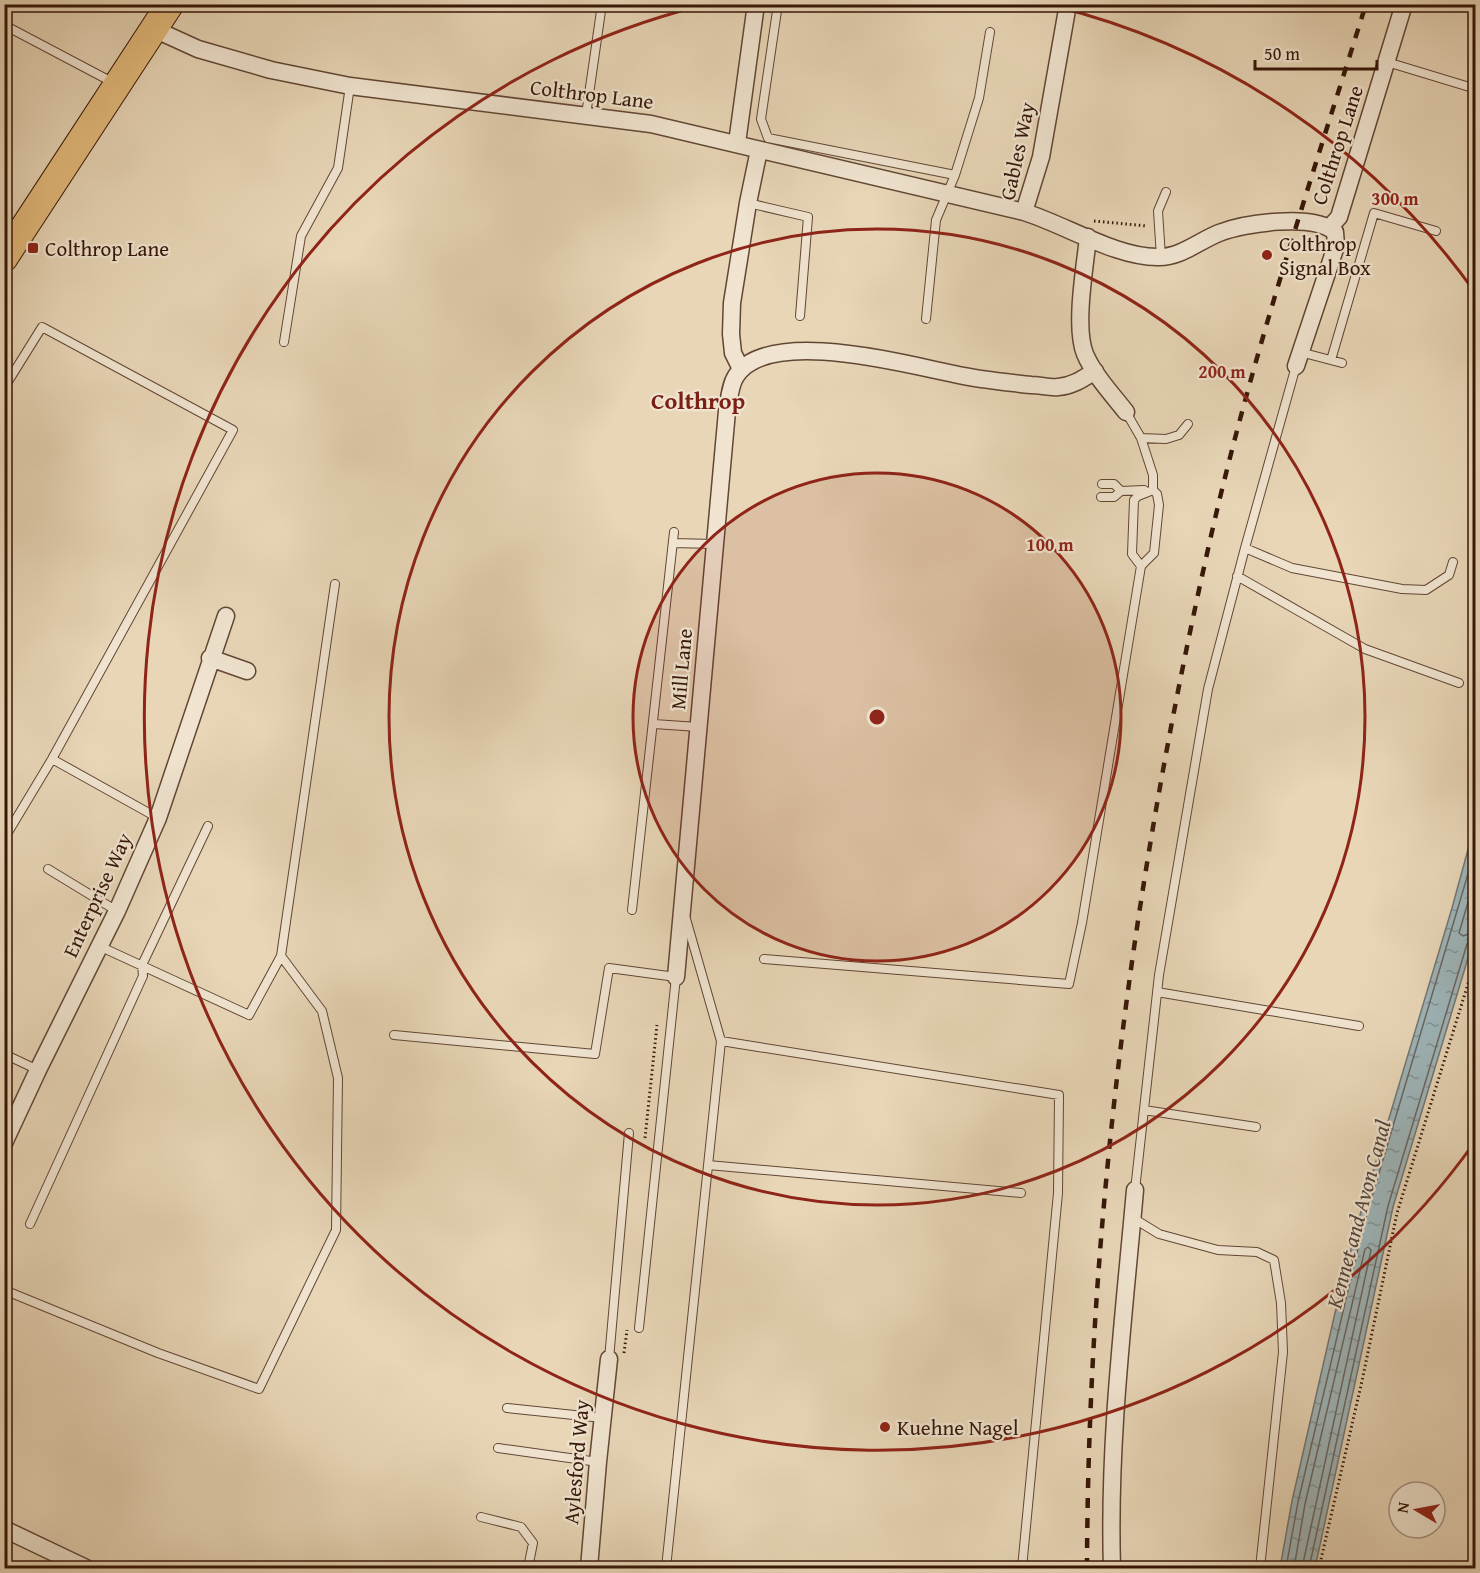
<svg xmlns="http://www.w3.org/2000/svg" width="1480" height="1573" font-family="'Gentium Book Plus',serif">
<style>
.water{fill:url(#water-ripples);stroke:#747673;stroke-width:1.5}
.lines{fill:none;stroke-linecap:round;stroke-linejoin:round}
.shore{stroke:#6a6662;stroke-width:1.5}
.lane-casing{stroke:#624634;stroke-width:10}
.street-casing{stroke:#624634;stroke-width:19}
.primary-casing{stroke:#361608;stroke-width:29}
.path{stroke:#361608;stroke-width:3;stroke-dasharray:1.5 3;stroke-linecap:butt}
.lane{stroke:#f0e4d0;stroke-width:8}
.street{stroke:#f0e4d0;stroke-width:16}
.primary{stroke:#e4bb7c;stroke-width:27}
.rail{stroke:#361608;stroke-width:4.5;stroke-dasharray:10 10;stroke-linecap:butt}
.ring{fill:none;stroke:#8f2418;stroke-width:3}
.poi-dot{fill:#8f2418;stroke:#f0e4d0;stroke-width:2}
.labels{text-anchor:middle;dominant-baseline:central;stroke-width:4.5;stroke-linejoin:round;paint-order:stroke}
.street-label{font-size:21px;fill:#361608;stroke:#f0e4d0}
.poi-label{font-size:21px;fill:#361608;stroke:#f0e4d0;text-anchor:start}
.water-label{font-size:22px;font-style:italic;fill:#55463e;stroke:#f0e4d0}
.quarter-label{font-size:24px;font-weight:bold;fill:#7a1f14;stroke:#f0e4d0}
.centre{fill:#8f2418;stroke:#f0e4d0;stroke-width:3}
.ring-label{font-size:18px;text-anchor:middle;font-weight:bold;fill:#8f2418;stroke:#f0e4d0;stroke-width:4.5;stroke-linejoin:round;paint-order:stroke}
</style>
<defs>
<pattern id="water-ripples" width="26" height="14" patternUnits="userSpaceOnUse" patternTransform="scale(1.5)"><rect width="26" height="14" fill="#9eb6bb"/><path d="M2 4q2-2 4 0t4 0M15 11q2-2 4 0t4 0" fill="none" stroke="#829396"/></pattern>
</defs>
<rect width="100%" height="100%" fill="#e8d6b7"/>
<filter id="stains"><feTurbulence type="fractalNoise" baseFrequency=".00333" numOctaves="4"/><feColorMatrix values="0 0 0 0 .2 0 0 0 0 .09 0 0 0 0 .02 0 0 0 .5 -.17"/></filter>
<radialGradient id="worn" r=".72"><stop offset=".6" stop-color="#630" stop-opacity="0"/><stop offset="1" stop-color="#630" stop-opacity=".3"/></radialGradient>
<path class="water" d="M1475,824V935L1393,1207L1315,1568H1280L1292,1501L1335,1313L1357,1225L1452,908Z"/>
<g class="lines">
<path class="shore" d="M1476,875L1459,933L1463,936L1476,931
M1286,1568L1298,1502L1363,1227L1476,847
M1294,1568L1305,1504L1365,1249L1368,1247L1371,1250L1370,1255L1302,1568
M1309,1568L1388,1206L1467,944L1470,940L1476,939"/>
<g class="lane-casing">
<path id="lane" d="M778,4L761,119L768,138L955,175
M4,25L114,83
M1387,62L1476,89
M586,115L602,4
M748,203L808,217L800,316
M1161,257L1158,211L1166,192
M926,319L936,220L955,175L979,98L990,32
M284,342L301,236L338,168L350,86
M1300,352L1342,363
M1331,360L1374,213L1436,231
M4,388L42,327L233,430L52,759L4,839
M1141,438L1166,439L1179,435L1188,424
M1102,484H1114L1121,491
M1101,497H1114L1121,491L1144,490
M673,543L715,544
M1245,548L1292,568L1402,589L1426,590L1449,575L1453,562
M1141,566L1132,554L1134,500L1138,496L1153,490
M1237,576L1365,649L1459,683
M654,724L698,727
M52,759L158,818
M48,869L117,911
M632,910L674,532
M686,919L721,1041L1059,1095L1058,1193L1022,1568
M281,956L335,584
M764,959L1069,984L1082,923L1141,566L1154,553L1159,505L1157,494L1153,490V475L1141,438L1126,412
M1157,992L1359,1026
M394,1035L595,1054L609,968L676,977L639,1328
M4,1054L38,1070
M1144,1110L1256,1127
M708,1165L1021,1193
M1135,1190L1159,975L1208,689L1245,548L1296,366
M1133,1218L1159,1234L1218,1250L1257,1252L1274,1260L1281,1303L1283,1352L1260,1568
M30,1224L143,976L142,965L208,826
M4,1290L158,1353L259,1389L336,1230L338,1078L322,1011L281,956L249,1015L99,946
M609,1359L629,1133
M507,1408L603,1418
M498,1448L598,1462
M4,1479L5,1480
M481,1517L521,1527L533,1543L528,1568
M666,1568L721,1041"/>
</g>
<g class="street-casing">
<path id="street" d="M1068,4L1041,157L1024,212C1066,225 1117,258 1159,257C1181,257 1199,241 1219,233C1245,223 1313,213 1335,232L1336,246L1296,366
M154,29L198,49L271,70L350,86L651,124L1024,212
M737,143L756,4
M1330,227L1339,217L1404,4
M1088,237C1085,267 1074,327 1085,354C1094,375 1112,394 1126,412
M741,369L733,353L731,334L732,303L748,203L759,150
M210,658L247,671
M676,977L727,411C729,400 730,385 736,376C768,326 908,365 954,374C980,380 1005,382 1031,385C1040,385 1050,388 1058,387C1073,386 1084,378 1095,371
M4,1143L38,1070L117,911L158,818L226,616
M4,1529L86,1568
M589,1568L598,1462L609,1359
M1112,1568C1108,1442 1124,1315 1135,1190"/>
</g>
<g class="primary-casing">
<path id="primary" d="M4,258L170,4"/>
</g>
<path class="path" d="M1094,221L1147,226
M645,1138L657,1025
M624,1353L627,1330
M1319,1568L1362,1381L1397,1213L1476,958"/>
<use href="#lane" class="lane"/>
<use href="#street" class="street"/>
<use href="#primary" class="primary"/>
<path class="rail" d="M1087,1568C1088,1221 1134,874 1211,536C1252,356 1311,180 1366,4"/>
</g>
<circle cx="877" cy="717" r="244" fill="#8f2418" fill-opacity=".12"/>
<g class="ring">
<circle cx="877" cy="717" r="244"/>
<circle cx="877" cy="717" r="488"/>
<path d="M1474 1143A733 733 0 1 1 700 6M1054 6A733 733 0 0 1 1474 291"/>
</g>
<g class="poi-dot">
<rect x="27" y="242" width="12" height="12" rx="3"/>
<circle cx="1267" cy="255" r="6"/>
<circle cx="885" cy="1427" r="6"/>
</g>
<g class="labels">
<g class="street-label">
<text transform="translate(592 94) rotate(7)">Colthrop Lane</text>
<text transform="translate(1337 145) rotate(-72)">Colthrop Lane</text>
<text transform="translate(1017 151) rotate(-78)">Gables Way</text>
<text transform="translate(681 669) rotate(-85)">Mill Lane</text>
<text transform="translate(97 895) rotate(-65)">Enterprise Way</text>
<text transform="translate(576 1462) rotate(-85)">Aylesford Way</text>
</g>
<g class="poi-label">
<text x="1279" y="243">Colthrop<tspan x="1279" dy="24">Signal Box</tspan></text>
<text x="45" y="248">Colthrop Lane</text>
<text x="897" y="1427">Kuehne Nagel</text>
</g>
<g class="water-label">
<text transform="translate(1358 1214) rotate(-75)">Kennet and Avon Canal</text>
</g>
<g class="quarter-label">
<text x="698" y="400">Colthrop</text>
</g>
</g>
<circle cx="877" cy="717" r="9" class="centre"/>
<g class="ring-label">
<text x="1395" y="205">300 m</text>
<text x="1222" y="378">200 m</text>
<text x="1050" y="551">100 m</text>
</g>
<rect width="1480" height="1573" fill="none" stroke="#e8d6b7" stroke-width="24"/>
<rect x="6" y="6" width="1468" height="1561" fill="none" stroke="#361608" stroke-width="3"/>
<rect x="12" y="12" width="1456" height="1549" fill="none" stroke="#361608" stroke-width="1.5"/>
<g transform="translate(1417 1510) rotate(280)"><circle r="28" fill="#f0e4d0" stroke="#a69280" stroke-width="1.5"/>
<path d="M0-4.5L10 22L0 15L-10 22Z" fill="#8f2418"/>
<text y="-9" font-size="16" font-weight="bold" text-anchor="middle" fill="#361608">N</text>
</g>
<path d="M1255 60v9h122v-9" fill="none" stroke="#361608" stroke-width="3"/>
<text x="1264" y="60" font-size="18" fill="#361608" stroke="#f0e4d0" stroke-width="4.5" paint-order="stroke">50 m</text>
<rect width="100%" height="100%" filter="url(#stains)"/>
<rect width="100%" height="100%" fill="url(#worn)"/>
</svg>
